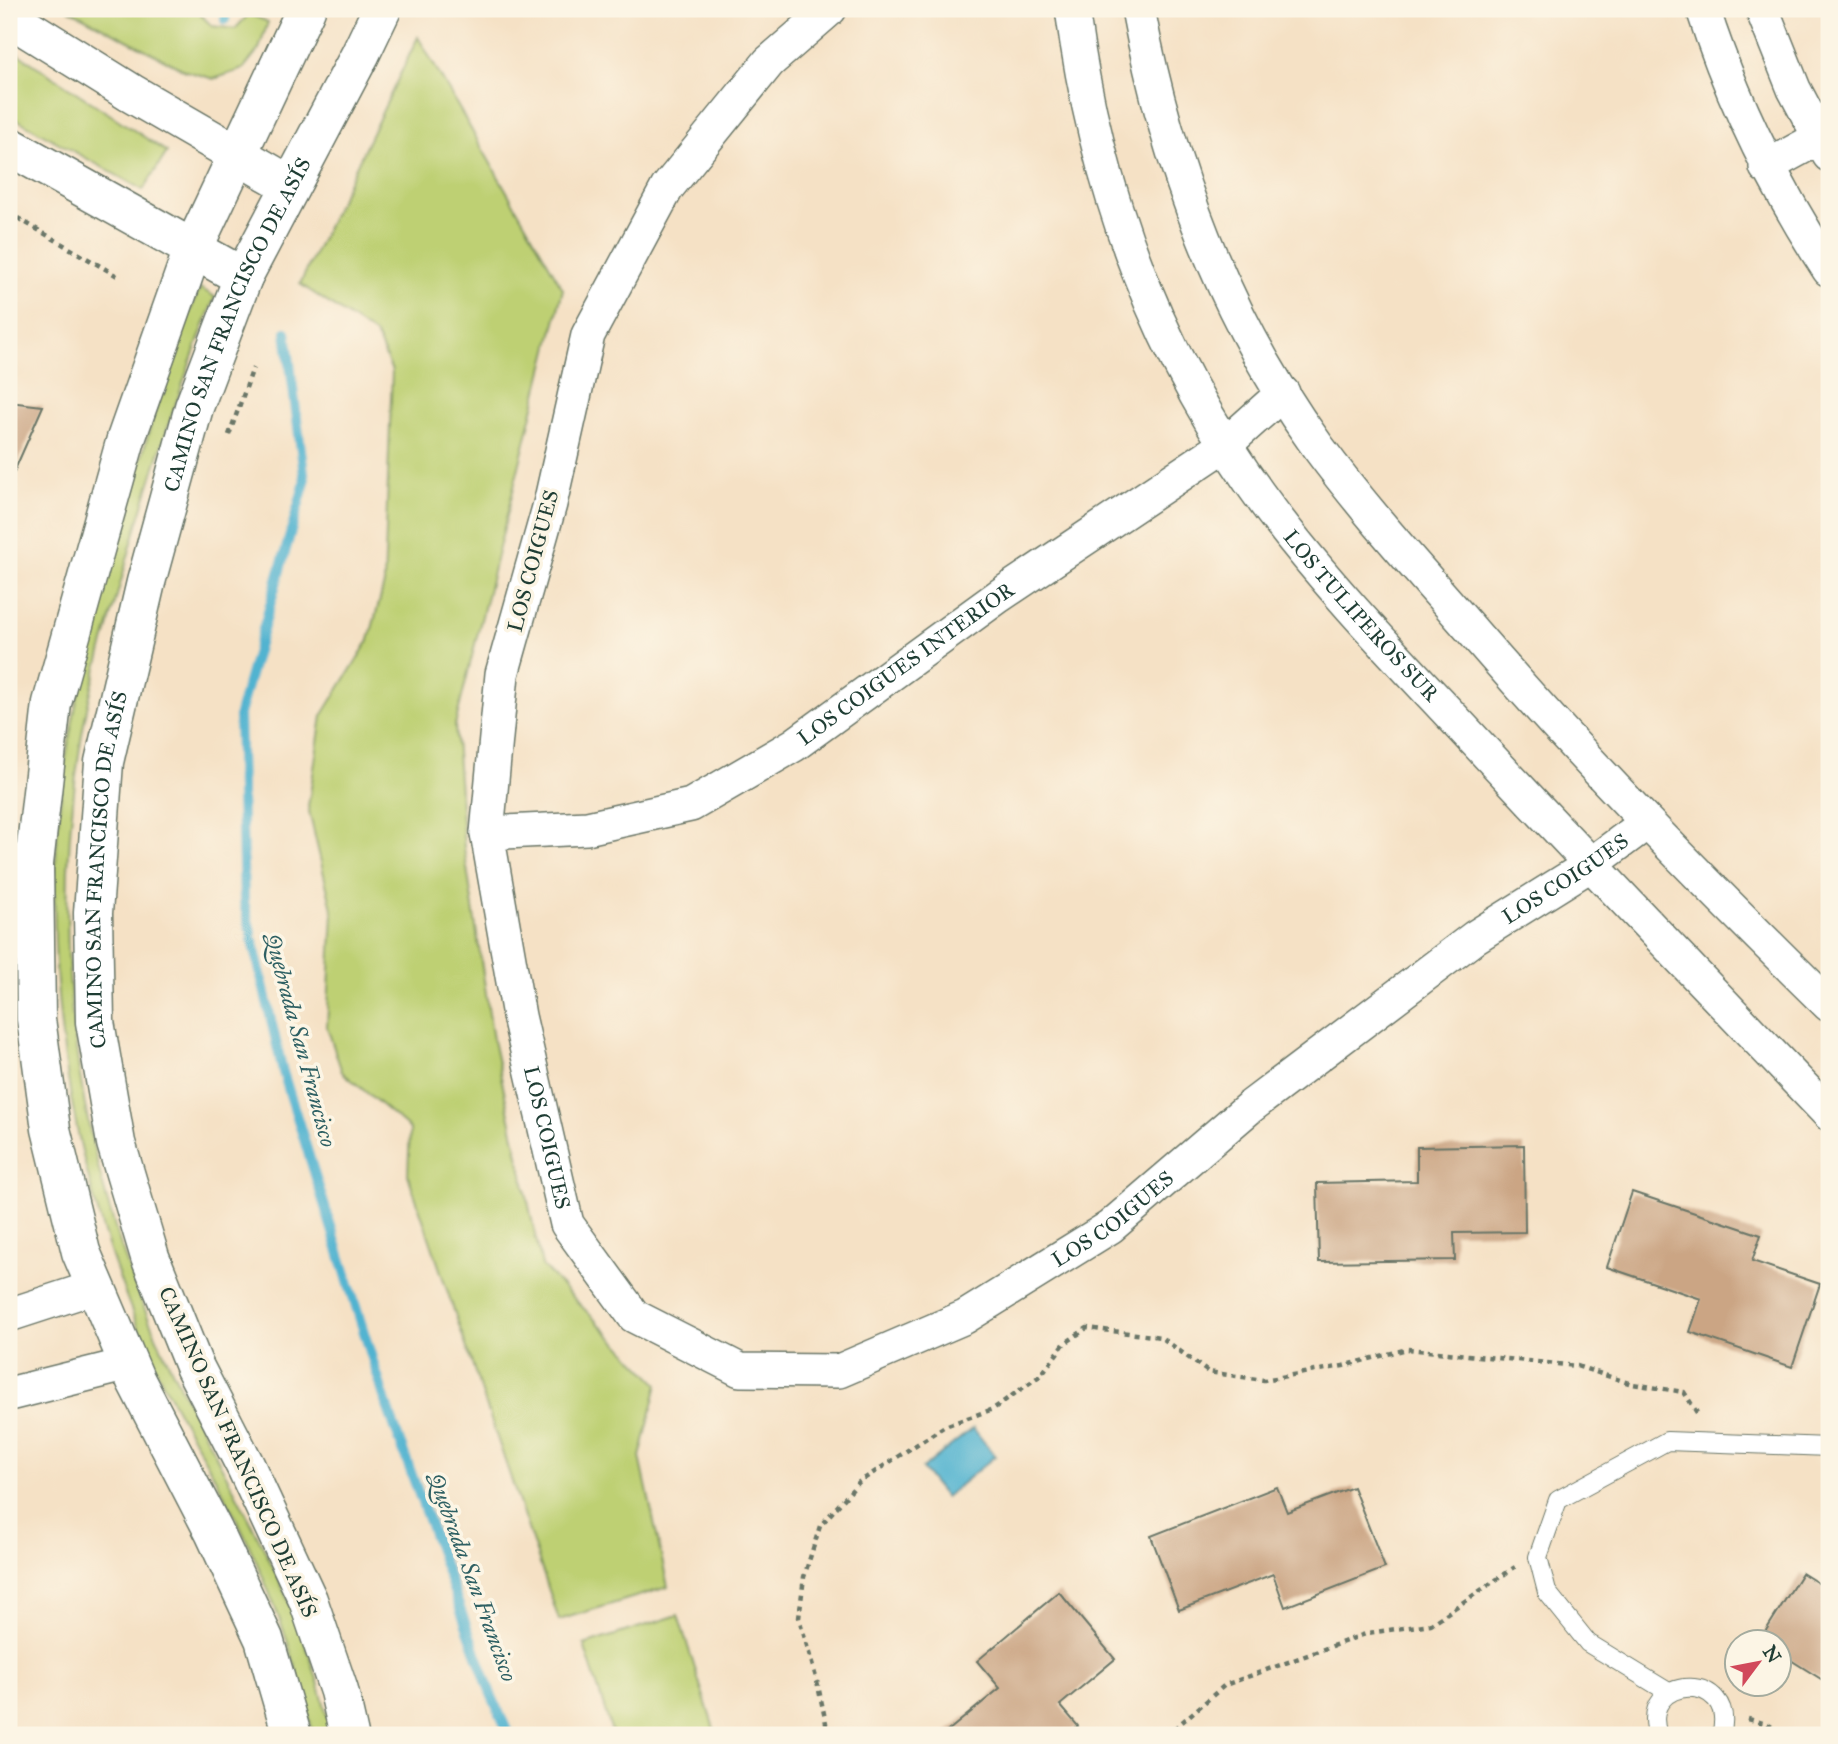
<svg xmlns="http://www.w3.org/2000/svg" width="1838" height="1744" font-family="'IM FELL Great Primer',serif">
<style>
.green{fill:#bed073;stroke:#6e8654;stroke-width:2}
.water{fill:#51b3d0;stroke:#387882;stroke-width:2}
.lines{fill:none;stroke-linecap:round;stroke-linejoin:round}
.stream{stroke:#51b3d0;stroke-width:10}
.building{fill:#cba584}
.service-casing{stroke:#6a7667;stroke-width:20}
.minor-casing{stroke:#6a7667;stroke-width:36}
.tertiary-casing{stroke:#6a7667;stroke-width:41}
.secondary-casing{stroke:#6a7667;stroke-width:41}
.path{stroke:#6a7667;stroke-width:4.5;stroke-dasharray:5 5;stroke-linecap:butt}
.service{stroke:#fff;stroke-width:18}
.minor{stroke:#fff;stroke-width:33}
.tertiary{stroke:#fff;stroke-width:38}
.secondary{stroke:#fff;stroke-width:38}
.labels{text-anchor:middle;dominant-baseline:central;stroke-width:7;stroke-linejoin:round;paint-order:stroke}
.street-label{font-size:21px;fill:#1f3d34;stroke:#fcf5e5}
.water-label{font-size:23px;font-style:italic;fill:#2e6063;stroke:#fcf5e5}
</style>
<rect width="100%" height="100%" fill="#fcf5e5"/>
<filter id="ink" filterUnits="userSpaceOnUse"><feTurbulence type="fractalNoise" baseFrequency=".0143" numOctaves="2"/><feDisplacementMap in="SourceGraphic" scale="14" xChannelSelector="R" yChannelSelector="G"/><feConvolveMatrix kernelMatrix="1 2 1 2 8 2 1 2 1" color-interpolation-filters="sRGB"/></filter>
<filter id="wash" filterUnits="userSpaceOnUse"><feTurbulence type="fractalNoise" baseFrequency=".00686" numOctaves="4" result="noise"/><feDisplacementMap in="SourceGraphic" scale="28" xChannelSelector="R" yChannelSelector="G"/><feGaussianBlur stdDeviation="1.57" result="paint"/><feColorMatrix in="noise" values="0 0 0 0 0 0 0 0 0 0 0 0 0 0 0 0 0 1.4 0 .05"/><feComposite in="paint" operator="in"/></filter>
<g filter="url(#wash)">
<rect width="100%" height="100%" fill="#f5e1c5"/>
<path class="green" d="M68,9H201V15L212,26L235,29L249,14L268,22L259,49L243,69L214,79L186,71Z
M418,37L563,289L455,725L464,848L493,1040L542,1266L658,1384L640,1457L668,1587L559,1620L408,1175L410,1129L342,1072L327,1027L333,913L308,807L322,716L369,640L384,584L392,371L376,335L300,284Z
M9,48L167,152L143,190L9,115Z
M200,288L215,297C176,396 144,496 116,599C103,648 87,697 80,747C50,938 73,1141 149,1320C208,1459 302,1584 331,1735H313C298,1661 270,1588 237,1520C217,1477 190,1436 168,1393C151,1360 136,1323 123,1288C62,1125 40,943 64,771C75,693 98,617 118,541C142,455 164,370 200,288Z
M678,1615L716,1735H613L584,1645Z"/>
<path class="water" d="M973,1428L995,1456L945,1497L922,1469Z"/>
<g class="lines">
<path class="stream" d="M225,20L226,9
M286,332L305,482L239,714L244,902L283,1072L386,1403L491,1694L509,1735"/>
</g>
<g id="blocks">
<path class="building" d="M9,402L43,406L9,483Z
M1524,1145L1525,1232L1454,1233L1455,1260L1319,1262L1317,1183L1417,1181V1147Z
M1632,1192L1761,1235L1752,1261L1820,1284L1792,1367L1690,1332L1701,1299L1607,1267Z
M1277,1487L1287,1512L1353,1487L1385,1568L1285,1607L1273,1574L1179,1610L1151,1536Z
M1802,1573L1829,1590V1684L1778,1652V1642L1760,1640Z
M1059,1592L1115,1659L1060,1705L1078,1726L1067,1735H943L1000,1688L977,1661Z"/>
</g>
</g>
<g filter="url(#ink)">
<use href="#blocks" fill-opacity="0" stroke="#6a7667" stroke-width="2"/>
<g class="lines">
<g class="service-casing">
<path id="service" d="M1670,1693L1588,1643L1547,1592L1538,1557L1558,1500L1667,1441L1829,1447
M1658,1735C1637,1674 1739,1670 1721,1735"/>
</g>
<g class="minor-casing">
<g id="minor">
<path id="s1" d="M830,9L769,62L667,188L588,335L550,504L502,674L487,833L519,1016L567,1224L634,1316L740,1370L839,1371L965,1317L1110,1227L1250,1107L1475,937L1590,865L1645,824"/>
<path id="s2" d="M1072,9C1096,190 1159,361 1269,508C1335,596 1414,675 1488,755C1601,876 1715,995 1829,1114"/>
<path d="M1138,9C1167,165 1224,318 1318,447C1366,512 1421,572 1474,633C1586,763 1706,884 1829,1005"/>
<path d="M1703,9C1733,103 1775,187 1829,270"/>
<path d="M1762,9L1794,89L1829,155"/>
<path d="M1766,167L1819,138"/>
<path id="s3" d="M487,833L587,828L691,805L794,745L999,596L1225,445L1283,393"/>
<path d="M9,1315L95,1287"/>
<path d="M9,1394L129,1364"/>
</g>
</g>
<g class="tertiary-casing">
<path id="tertiary" d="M9,17L131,93L290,185
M9,146L243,277"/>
</g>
<g class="secondary-casing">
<g id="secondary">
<path d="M292,1735L264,1639L214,1532L136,1381L81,1252L51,1129L36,1019L34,864L52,703L126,439L193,249L306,9"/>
<path id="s4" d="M349,1735L339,1691L308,1600L246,1467L194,1366L150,1257L116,1143L95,1022L93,913L104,762L146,582L194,407L243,277L360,55L382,9"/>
</g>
</g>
<path class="path" d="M9,213L119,277
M229,435L253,368
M1748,1719L1767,1724L1786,1735
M825,1735L826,1723L817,1681L799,1618L804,1577L820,1526L859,1482L945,1426L993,1409L1041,1375L1064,1344L1087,1328L1161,1337L1208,1372L1264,1380L1343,1366L1407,1349L1577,1366L1632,1384L1684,1392L1699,1416
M1167,1735L1225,1685L1368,1633L1431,1624L1515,1567"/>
<use href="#service" class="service"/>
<use href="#minor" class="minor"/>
<use href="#tertiary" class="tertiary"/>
<use href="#secondary" class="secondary"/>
</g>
</g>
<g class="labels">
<g class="street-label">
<text stroke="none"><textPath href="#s4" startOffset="1480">CAMINO SAN FRANCISCO DE ASÍS</textPath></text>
<text transform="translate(533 561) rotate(-75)">LOS COIGUES</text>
<text stroke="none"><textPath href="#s2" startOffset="684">LOS TULIPEROS SUR</textPath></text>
<text stroke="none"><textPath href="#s3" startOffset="464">LOS COIGUES INTERIOR</textPath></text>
<text stroke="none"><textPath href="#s4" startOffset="914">CAMINO SAN FRANCISCO DE ASÍS</textPath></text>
<text stroke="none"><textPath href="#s1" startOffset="2532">LOS COIGUES</textPath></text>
<text stroke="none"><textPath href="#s1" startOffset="1230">LOS COIGUES</textPath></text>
<text stroke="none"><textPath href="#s1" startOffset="1965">LOS COIGUES</textPath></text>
<text transform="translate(238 1452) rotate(66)">CAMINO SAN FRANCISCO DE ASÍS</text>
</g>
<g class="water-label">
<text transform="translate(301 1040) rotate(75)">Quebrada San Francisco</text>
<text transform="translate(473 1577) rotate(70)">Quebrada San Francisco</text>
</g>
</g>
<rect width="1838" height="1744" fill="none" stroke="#fcf5e5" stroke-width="35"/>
<g transform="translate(1758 1663) rotate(58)"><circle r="33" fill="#fcf5e5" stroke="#a4ab9e" stroke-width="2"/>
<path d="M0-5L12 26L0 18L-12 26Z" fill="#d1495b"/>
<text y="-10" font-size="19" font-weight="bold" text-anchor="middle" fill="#1f3d34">N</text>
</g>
</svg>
